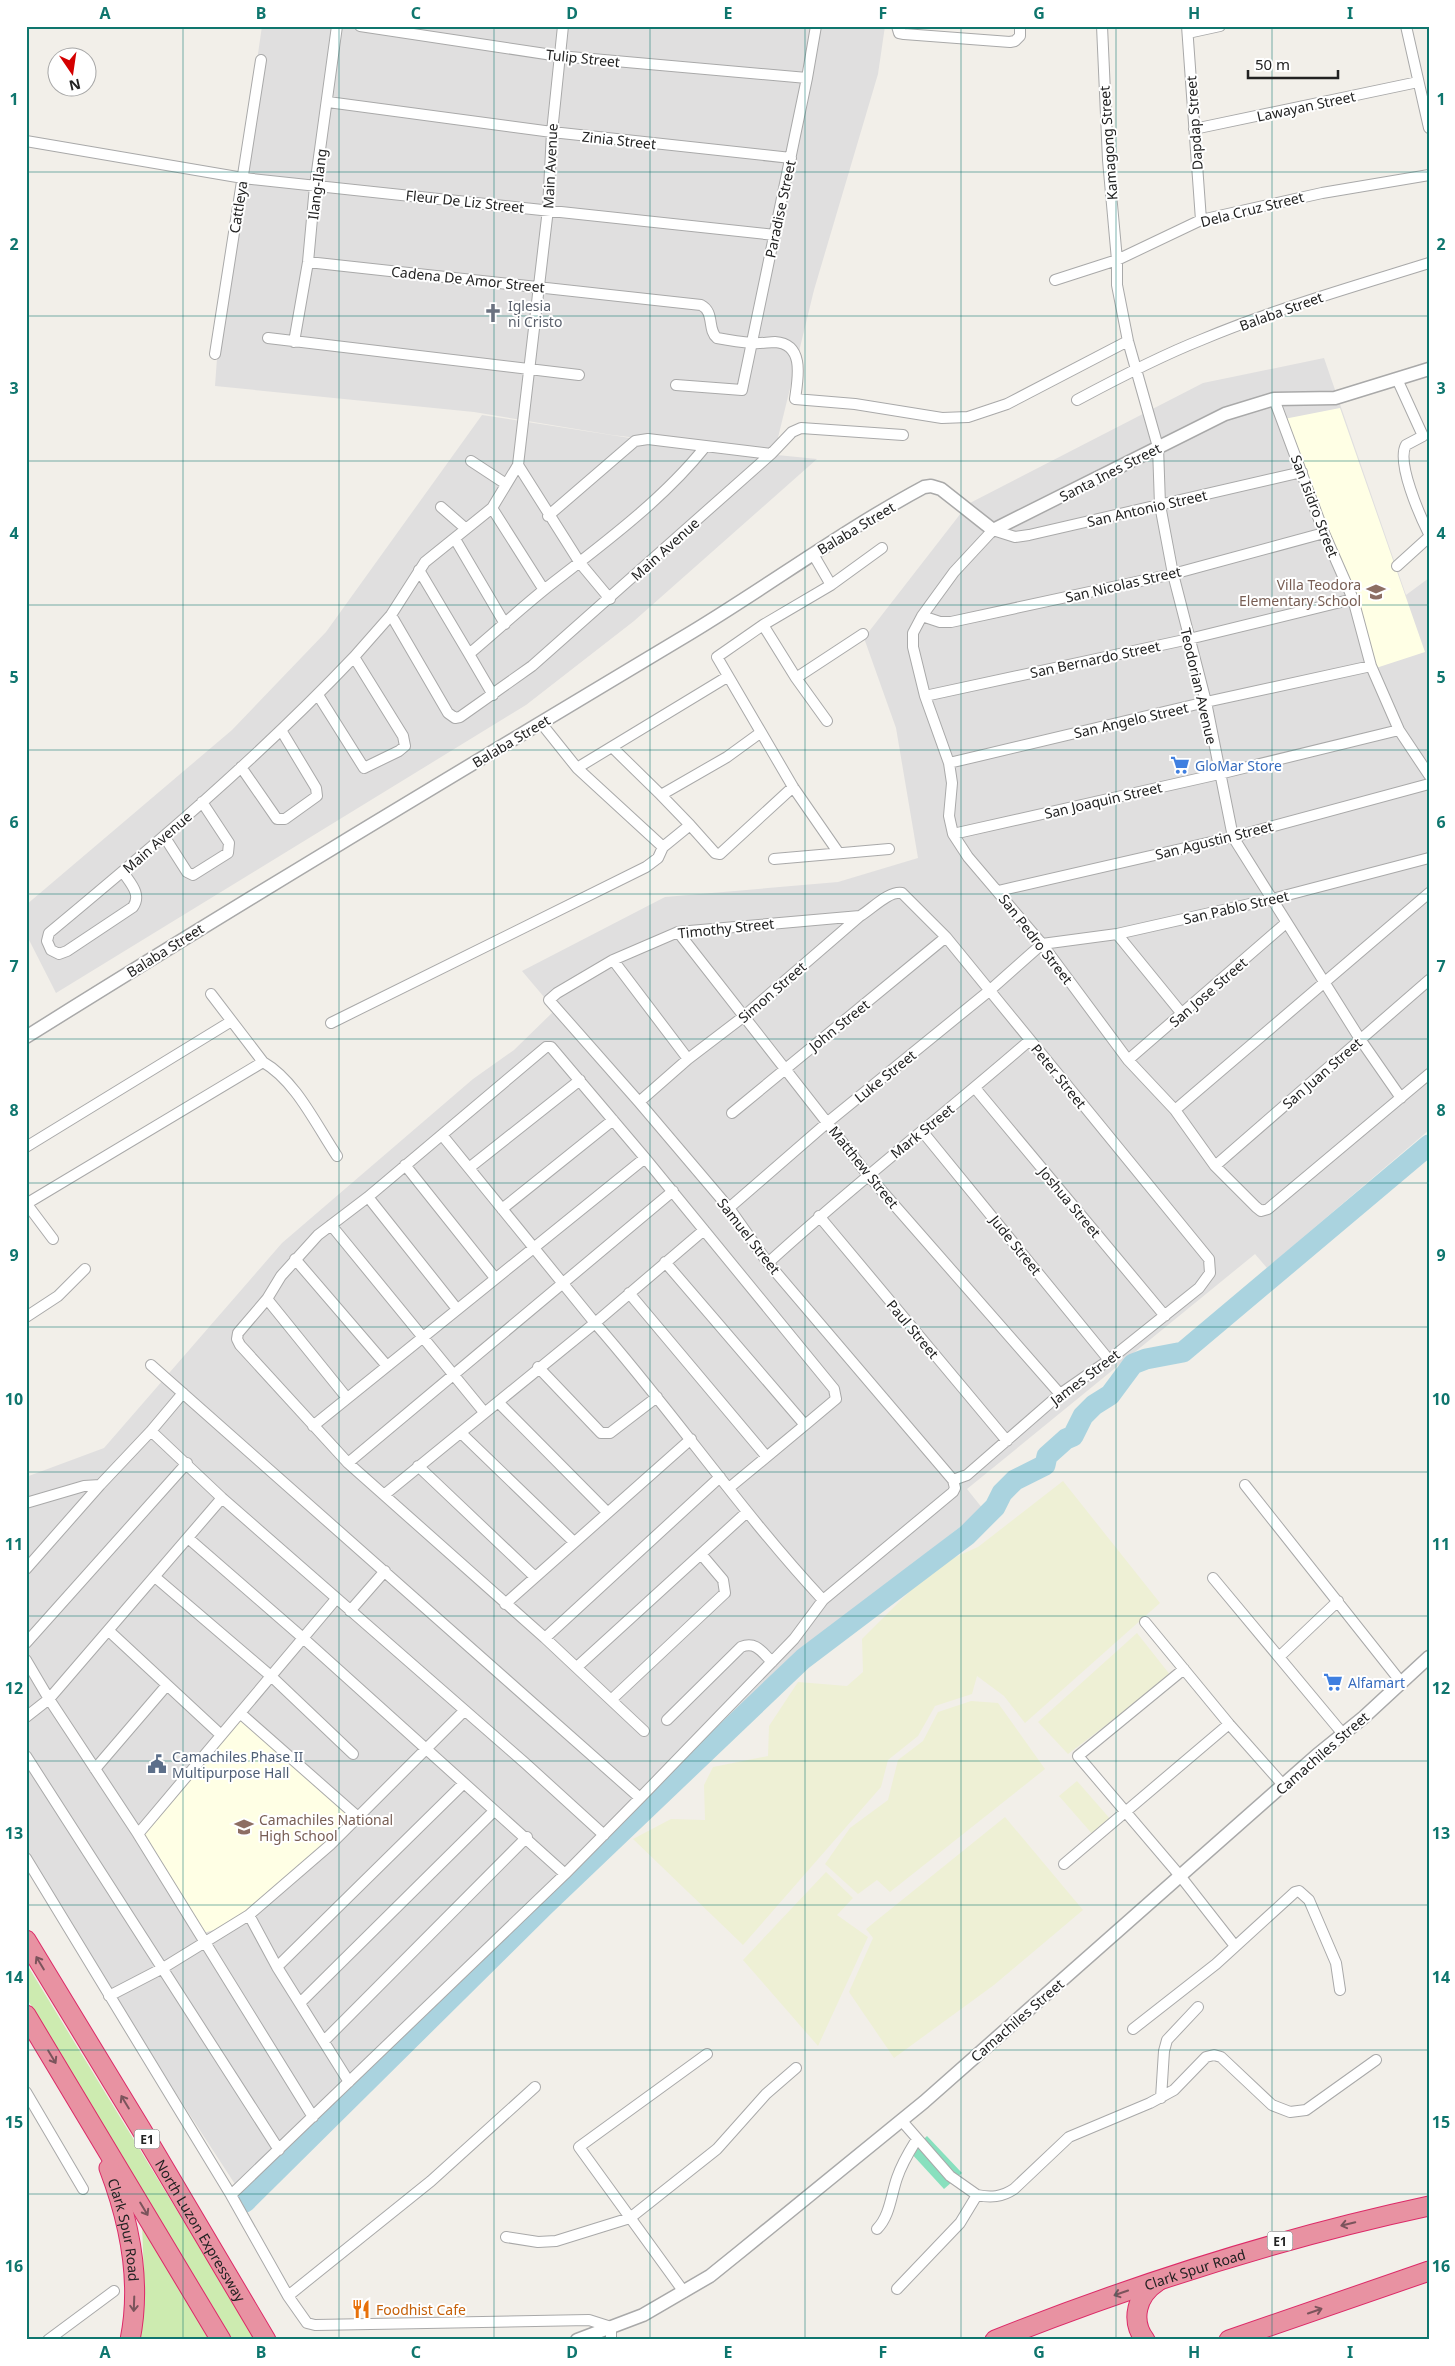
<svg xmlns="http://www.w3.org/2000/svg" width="1455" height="2366" font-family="'Noto Sans',sans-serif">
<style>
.residential{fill:#e0dfdf}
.education{fill:#ffffe5}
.farmland{fill:#eef0d5}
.grass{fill:#cdebb0}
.pitch{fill:#88e0be}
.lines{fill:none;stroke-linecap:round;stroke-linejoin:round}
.river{stroke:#aad3df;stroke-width:21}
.minor-casing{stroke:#a9a9a9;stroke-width:12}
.tertiary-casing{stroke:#a9a9a9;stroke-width:15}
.motorway-casing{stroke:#dc2a67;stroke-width:21}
.minor{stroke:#fff;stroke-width:10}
.tertiary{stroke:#fff;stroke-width:12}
.motorway{stroke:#e892a2;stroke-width:19}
.oneway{stroke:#7b545c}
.grid{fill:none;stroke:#0f766e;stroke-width:1;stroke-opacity:0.55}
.labels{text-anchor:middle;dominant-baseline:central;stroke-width:4;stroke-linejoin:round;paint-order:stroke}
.shield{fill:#fff;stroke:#646464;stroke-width:1}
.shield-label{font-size:12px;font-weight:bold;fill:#222}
.street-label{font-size:14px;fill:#222;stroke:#fff}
.worship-label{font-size:14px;fill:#5b616d;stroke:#fff;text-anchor:start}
.education-label{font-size:14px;fill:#785e54;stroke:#fff;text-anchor:end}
.shop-label{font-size:14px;fill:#366cbe;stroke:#fff;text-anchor:start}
.service-label{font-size:14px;fill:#4e5e75;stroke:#fff;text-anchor:start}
.food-label{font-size:14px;fill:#c56008;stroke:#fff;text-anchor:start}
.neatline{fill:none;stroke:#0f766e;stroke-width:2}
.grid-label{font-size:16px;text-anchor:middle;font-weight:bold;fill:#0f766e}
</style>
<rect width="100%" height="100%" fill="#f2efe9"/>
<path class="residential" d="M262,26H885L878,74L814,290L774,454L612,435L474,412L215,386L220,317Z
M1324,358L1406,595L1429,578V1130L1267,1268L1255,1254L967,1489L983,1509L818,1638L744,1706L244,2198L26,1863V1477L104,1448L282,1243L473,1079L514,1050L555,1010L522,971L665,897L838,882L918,858L896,728L864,638L968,504L1203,383Z
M482,415L675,445L817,459L634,621L526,705L56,993L26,934V905L232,730L326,632Z"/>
<path class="education" d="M1340,408L1425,652L1376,668L1284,419Z
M242,1718L353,1815L282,1885L224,1927L197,1935L135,1838Z"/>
<path class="farmland" d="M1063,1481L1160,1603L1025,1723L1004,1696L977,1676L972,1694L935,1706L918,1736L888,1760L881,1787L743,1945L633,1839L671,1819L705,1820L704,1785L713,1767L768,1756L769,1726L798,1682L847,1686L863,1672L862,1639L935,1566L978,1547Z
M1137,1633L1171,1676L1068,1754L1038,1722Z
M971,1701L998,1703L1045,1769L890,1892L877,1880L858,1894L825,1864L850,1828L888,1800L898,1760L923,1741L938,1712Z
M1077,1781L1112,1821L1094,1836L1059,1796Z
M1005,1817L1083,1910L994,1985L894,2058L849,1992L873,1938L866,1929Z
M826,1872L853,1898L837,1915L868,1937L818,2046L743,1960Z"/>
<path class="grass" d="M26,1963L256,2340H233L26,1997Z
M142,2224L209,2340H140L145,2302Z"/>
<path class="pitch" d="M927,2136L962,2173L944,2189L910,2152Z"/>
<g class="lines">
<path class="river" d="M245,2202L544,1906L803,1659L967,1535L995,1507L1002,1493L1015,1480L1045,1465L1047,1456L1066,1439L1073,1436L1083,1416L1094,1405L1110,1395L1133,1364L1146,1359L1183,1352L1429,1145"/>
<g class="minor-casing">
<path id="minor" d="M360,26L559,56L807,78
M897,26L899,33L904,34L1010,42L1015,41L1020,36V26
M1102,26L1108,160L1117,260V285L1128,341L1158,447L1160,505L1173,574L1206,702L1233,837L1360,1039L1401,1098
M1187,26L1201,220
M1406,26L1429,128
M1188,33L1220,26
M328,102L552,132L791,158
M1194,129L1418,82
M26,141L243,178L775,235
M308,262L701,305C715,312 707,330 717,338C728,340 740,342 752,343C760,344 768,342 775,342C805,344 798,378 795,399L855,404L942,418L968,417L1007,404L1128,341
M1055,280L1117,260L1201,220L1322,193L1429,175
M268,338L579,375
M294,342L308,262L315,186L337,26
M215,354L261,60
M1397,379L1423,436L1406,445C1396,462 1420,516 1429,534
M676,385L742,390L807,78L816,26
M1274,399L1324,533L1353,599L1371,666L1399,730L1429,775
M1077,400C1118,378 1158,357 1201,340C1275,309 1352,287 1429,263
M771,454L792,432L801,428L903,435
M471,461L506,484
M518,465L580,563L610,599
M1302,472L1029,535L1015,537L993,530L954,572L922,616L913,633V647L925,696L949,763L952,783L949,816L953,834L968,857L1042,944L1128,1060L1175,1110L1215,1166L1256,1207L1261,1211L1268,1209L1429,1074
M441,507L465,528
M492,508L544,590
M455,539L505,624
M813,554L831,585
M1397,566L1429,537
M419,570L469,654
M391,615L448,713L455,718L460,717L532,666L771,454L648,439L635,441L548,516
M922,616L940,622H951L1173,574L1324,533
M763,625L796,678L827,721
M354,657L391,615L425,562L492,508L518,465L548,209L552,132L563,26
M796,678L863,634
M493,695L469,654C495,632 519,610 545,589C599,547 662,501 705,447
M925,696L1189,639L1353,599
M612,747L661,795
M949,763L1206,702L1371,666
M241,767L277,819H285L317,796L316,788L281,730
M577,768L727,677
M690,825L715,853L720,854L793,787
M953,834L1219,774L1399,730
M164,836L187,872L193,875L228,853L229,843L202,802
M663,847L690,825L661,795L727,757L760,733
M838,852L793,787L717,657L763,625L831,585L882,548
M774,859L889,849
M123,872C130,883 142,894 133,907L67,951L59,954L51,950L47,941L49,933C155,845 260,756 354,657L403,736L405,746L399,751L364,768L318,695
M998,891L1233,837L1429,784
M678,932L868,1175L1060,1394
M1117,934L1183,1015
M613,960L688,1059
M211,994L263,1062C296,1081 316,1125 337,1156
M331,1023L646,867L658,858L663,847L577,768L541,723
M1128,1060L1286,923
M975,1088L1165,1316
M639,1102L688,1059L743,1017L860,916C872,909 888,891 902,893L946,937L1209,1259L1210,1273L1199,1288L1109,1360L1060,1394L967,1475L953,1480L768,1263L729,1208L639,1102L549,1000L557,993L613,960L678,932L860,916
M1175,1110L1429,893
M732,1113L946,937
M922,1131L1109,1360
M26,1147L230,1022
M405,1165L495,1278
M1215,1166L1429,980
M469,1168L580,1080
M368,1197L457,1309
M26,1203L53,1239
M26,1204L263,1062
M729,1208L828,1122L989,991L1042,944L1117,934L1272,899L1429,858
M502,1209L613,1120
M819,1216L1007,1441
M331,1225L484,1412
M295,1259L387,1366
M665,1262L805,1425L729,1488
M768,1263C853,1185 944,1115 1030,1040
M629,1293L766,1456
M267,1299L347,1398
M26,1317L58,1296L85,1269
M151,1365L640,1798L565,1874L231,2195
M538,1367L601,1433H610L657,1397
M498,1402L607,1512
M313,1426L645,1158
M151,1431L222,1498L525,1763L604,1835
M461,1433L574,1542
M348,1463L673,1191
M418,1466L535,1577
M1245,1485L1401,1682
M384,1495L595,1323L442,1135
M26,1503L84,1486L100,1485L151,1431L183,1393
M188,1538L303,1638L565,1874
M26,1569L100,1485
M155,1577L272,1677L353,1754
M1213,1578L1343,1734
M823,1600L953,1492L955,1488L953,1480
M505,1604L691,1439
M350,1611L385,1571
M1145,1622L1229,1724L1284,1786
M109,1631L221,1735
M545,1638L720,1477
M26,1643L187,1463
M1279,1657L1338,1601
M26,1660L49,1699L138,1834L313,2117
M577,1667L747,1512
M1184,1669L1078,1756L1181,1877L1235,1946
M611,1700L725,1593L723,1580L701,1554
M240,1713L358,1817
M26,1717L49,1699L222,1498
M667,1720L741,1647C756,1641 762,1652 772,1662
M644,1731L545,1638L348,1463L240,1345L237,1339L238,1333L267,1299L281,1276L318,1235L368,1197L546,1047H551L645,1158L834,1389L836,1399L805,1425
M26,1756L279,2150
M95,1769L167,1685
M640,1798L794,1639L823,1600C741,1512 674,1413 595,1323L704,1230
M138,1834L336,1599
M26,1858L231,2195L288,2296L307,2323L315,2325L589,2320L611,2327V2340
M1064,1864L1229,1724
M249,1915L277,1967L349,2082
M277,1967L464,1783
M109,1996L163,1968L249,1915L330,1845L464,1711
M300,2003L494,1811
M1133,2029L1216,1964L1295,1892L1299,1891L1309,1900L1336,1963L1340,1990
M324,2041L527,1837
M26,2092L83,2189
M1161,2098L1164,2051L1167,2040L1198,2007
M977,2195C991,2198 1002,2197 1014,2189L1069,2137L1150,2103L1174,2090L1206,2057L1214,2055L1221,2057L1272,2105L1290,2112L1306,2110L1376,2060
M877,2229C890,2216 891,2195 897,2178C902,2163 909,2152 917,2139
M506,2237L538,2242L556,2241L630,2218L717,2149L766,2094L796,2068
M897,2289L960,2223L977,2195L950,2176L901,2120
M684,2292L579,2147L707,2054
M288,2296L431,2181L535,2087
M48,2340L114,2291"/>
</g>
<g class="tertiary-casing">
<path id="tertiary" d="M26,1037C243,901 462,770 682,638C763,590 840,532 924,487L931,486L941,489L993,530L1225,414L1274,399L1335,398L1429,369
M577,2340L643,2315L710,2276L741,2251L924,2102L1317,1755L1364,1717L1429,1657"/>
</g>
<g class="motorway-casing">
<g id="motorway">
<path id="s1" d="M26,1940L141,2129L266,2340"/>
<path d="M26,2015L221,2340"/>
<path id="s2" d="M109,2168C130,2223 142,2281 130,2340"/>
<path id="s3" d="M995,2340C1136,2284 1280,2238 1429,2206"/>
<path d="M1145,2340C1130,2320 1137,2295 1157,2282"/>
<path d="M1229,2340L1429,2271"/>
</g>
</g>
<use href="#minor" class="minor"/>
<use href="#tertiary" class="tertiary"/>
<use href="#motorway" class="motorway"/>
</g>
<defs><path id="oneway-shaft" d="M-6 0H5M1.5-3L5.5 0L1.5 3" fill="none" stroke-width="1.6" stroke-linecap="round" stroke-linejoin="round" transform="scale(1.25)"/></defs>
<g class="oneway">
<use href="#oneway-shaft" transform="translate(40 1963) rotate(-121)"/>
<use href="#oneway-shaft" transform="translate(52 2057) rotate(59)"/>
<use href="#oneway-shaft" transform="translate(125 2102) rotate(-121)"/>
<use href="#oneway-shaft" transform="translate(144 2209) rotate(59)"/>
<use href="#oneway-shaft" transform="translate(1348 2224) rotate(166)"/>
<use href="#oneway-shaft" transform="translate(1121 2293) rotate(161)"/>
<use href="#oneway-shaft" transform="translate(134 2304) rotate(92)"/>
<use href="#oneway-shaft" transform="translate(1315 2311) rotate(-19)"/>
</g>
<path class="grid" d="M183,26V2340M339,26V2340M494,26V2340M650,26V2340M805,26V2340M961,26V2340M1116,26V2340M1272,26V2340M26,172H1429M26,316H1429M26,461H1429M26,605H1429M26,750H1429M26,894H1429M26,1039H1429M26,1183H1429M26,1327H1429M26,1472H1429M26,1616H1429M26,1761H1429M26,1905H1429M26,2050H1429M26,2194H1429"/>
<defs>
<g id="church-bare" transform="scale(1.5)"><path d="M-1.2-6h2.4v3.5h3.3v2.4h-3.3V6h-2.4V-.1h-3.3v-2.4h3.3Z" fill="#6b7280" stroke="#fff" stroke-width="2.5" paint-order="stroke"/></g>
<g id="school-bare" transform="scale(1.5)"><path d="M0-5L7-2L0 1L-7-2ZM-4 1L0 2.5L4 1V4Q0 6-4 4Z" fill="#8d6e63" stroke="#fff" stroke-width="2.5" paint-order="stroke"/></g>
<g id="supermarket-bare" transform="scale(1.5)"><path d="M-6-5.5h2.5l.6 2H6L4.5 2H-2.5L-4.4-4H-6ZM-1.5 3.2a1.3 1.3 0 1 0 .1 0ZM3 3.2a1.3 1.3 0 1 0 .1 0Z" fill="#3f7fe0" stroke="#fff" stroke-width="2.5" paint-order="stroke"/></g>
<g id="civic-bare" transform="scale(1.5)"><path d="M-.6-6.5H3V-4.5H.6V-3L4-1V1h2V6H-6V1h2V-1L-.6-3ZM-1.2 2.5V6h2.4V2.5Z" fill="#5c6f8a" stroke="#fff" stroke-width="2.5" paint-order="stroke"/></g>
<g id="restaurant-bare" transform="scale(1.5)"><path d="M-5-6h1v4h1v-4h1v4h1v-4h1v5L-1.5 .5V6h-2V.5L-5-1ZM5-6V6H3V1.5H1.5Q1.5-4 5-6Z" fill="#e8710a" stroke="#fff" stroke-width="2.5" paint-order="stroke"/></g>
</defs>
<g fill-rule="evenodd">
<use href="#church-bare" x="493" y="313"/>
<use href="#school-bare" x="1376" y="592"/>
<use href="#supermarket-bare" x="1180" y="765"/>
<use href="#supermarket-bare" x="1333" y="1682"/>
<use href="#civic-bare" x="157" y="1764"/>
<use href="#school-bare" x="244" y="1827"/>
<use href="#restaurant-bare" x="361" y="2309"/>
</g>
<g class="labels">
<g class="shield">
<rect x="134.5" y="2129.5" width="25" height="19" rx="4"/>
<rect x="1267.5" y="2231.5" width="25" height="19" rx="4"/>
</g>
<g class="shield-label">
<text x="147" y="2139">E1</text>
<text x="1280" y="2241">E1</text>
</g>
<g class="street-label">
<text transform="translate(583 58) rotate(6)">Tulip Street</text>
<text transform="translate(1306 106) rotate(-12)">Lawayan Street</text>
<text transform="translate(1194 123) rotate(-94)">Dapdap Street</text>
<text transform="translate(619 140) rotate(6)">Zinia Street</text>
<text transform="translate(1108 143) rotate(-94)">Kamagong Street</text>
<text transform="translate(550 166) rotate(-87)">Main Avenue</text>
<text transform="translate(317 184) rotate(-83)">Ilang-Ilang</text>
<text transform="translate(465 201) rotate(6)">Fleur De Liz Street</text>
<text transform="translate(238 207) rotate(-81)">Cattleya</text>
<text transform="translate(780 209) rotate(-78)">Paradise Street</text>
<text transform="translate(1252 209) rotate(-14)">Dela Cruz Street</text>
<text transform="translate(468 279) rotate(6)">Cadena De Amor Street</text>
<text transform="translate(1281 311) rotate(-20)">Balaba Street</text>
<text transform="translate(1110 472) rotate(-27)">Santa Ines Street</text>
<text transform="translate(1315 506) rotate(69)">San Isidro Street</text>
<text transform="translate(1147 508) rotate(-13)">San Antonio Street</text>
<text transform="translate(856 528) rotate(-31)">Balaba Street</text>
<text transform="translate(665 549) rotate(-42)">Main Avenue</text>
<text transform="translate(1123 584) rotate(-13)">San Nicolas Street</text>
<text transform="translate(1095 659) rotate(-12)">San Bernardo Street</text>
<text transform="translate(1199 686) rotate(77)">Teodorian Avenue</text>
<text transform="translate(1131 720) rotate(-13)">San Angelo Street</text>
<text transform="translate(511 741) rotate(-31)">Balaba Street</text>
<text transform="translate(1103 800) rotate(-13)">San Joaquin Street</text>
<text transform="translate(1214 840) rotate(-14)">San Agustin Street</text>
<text transform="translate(157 842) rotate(-41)">Main Avenue</text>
<text transform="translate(1236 907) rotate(-13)">San Pablo Street</text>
<text transform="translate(726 928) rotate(-6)">Timothy Street</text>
<text transform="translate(1036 939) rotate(52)">San Pedro Street</text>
<text transform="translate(165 950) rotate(-32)">Balaba Street</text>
<text transform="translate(772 992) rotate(-41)">Simon Street</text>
<text transform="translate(1208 992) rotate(-41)">San Jose Street</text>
<text transform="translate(839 1025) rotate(-39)">John Street</text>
<text transform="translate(1322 1073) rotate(-41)">San Juan Street</text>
<text transform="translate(885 1076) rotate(-39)">Luke Street</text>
<text transform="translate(1059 1076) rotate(51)">Peter Street</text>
<text transform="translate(922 1131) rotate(-39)">Mark Street</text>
<text transform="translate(864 1167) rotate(51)">Matthew Street</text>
<text transform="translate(1070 1202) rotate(50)">Joshua Street</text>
<text transform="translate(749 1236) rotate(52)">Samuel Street</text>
<text transform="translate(1016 1245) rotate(51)">Jude Street</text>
<text transform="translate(913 1329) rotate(50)">Paul Street</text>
<text transform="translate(1085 1377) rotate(-37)">James Street</text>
<text transform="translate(1322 1753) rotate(-41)">Camachiles Street</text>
<text transform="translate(1017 2020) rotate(-41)">Camachiles Street</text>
<text stroke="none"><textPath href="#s2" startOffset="64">Clark Spur Road</textPath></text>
<text stroke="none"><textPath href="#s1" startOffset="339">North Luzon Expressway</textPath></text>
<text stroke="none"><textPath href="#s3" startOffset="212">Clark Spur Road</textPath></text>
</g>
<g class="worship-label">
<text x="508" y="305">Iglesia<tspan x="508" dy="16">ni Cristo</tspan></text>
</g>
<g class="education-label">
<text x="1361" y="584">Villa Teodora<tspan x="1361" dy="16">Elementary School</tspan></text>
<text x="259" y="1819" text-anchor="start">Camachiles National<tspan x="259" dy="16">High School</tspan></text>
</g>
<g class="shop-label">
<text x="1195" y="765">GloMar Store</text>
<text x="1348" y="1682">Alfamart</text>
</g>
<g class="service-label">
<text x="172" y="1756">Camachiles Phase II<tspan x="172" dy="16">Multipurpose Hall</tspan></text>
</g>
<g class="food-label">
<text x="376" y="2309">Foodhist Cafe</text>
</g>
</g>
<rect width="1455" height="2366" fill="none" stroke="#ffffff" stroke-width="55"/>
<g transform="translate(72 72) rotate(167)"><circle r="24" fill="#ffffff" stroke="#a7a7a7"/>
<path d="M0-4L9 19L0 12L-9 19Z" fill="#d40000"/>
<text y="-8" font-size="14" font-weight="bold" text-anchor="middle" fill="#222222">N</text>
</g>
<path d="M1248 70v8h90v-8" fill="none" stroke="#222222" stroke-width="2.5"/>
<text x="1255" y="70" font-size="15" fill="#222222" stroke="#ffffff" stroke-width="4" paint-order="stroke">50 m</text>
<rect x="28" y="28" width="1400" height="2310" class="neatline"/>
<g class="grid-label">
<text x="105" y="19">A</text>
<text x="261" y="19">B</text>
<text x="416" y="19">C</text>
<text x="572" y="19">D</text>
<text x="728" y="19">E</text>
<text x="883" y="19">F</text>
<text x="1039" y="19">G</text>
<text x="1194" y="19">H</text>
<text x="1350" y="19">I</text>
<text x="14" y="105">1</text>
<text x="1441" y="105">1</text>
<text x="14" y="250">2</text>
<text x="1441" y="250">2</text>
<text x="14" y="394">3</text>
<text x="1441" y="394">3</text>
<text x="14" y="539">4</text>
<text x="1441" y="539">4</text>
<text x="14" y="683">5</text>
<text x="1441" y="683">5</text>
<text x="14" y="828">6</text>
<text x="1441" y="828">6</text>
<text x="14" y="972">7</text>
<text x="1441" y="972">7</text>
<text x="14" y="1116">8</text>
<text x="1441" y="1116">8</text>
<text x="14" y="1261">9</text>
<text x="1441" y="1261">9</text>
<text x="14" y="1405">10</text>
<text x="1441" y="1405">10</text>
<text x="14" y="1550">11</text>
<text x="1441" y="1550">11</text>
<text x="14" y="1694">12</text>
<text x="1441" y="1694">12</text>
<text x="14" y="1839">13</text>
<text x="1441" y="1839">13</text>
<text x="14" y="1983">14</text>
<text x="1441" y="1983">14</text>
<text x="14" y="2128">15</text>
<text x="1441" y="2128">15</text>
<text x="14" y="2272">16</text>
<text x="1441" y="2272">16</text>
<text x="105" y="2358">A</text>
<text x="261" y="2358">B</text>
<text x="416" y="2358">C</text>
<text x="572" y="2358">D</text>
<text x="728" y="2358">E</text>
<text x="883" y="2358">F</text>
<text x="1039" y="2358">G</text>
<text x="1194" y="2358">H</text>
<text x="1350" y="2358">I</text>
</g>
</svg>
